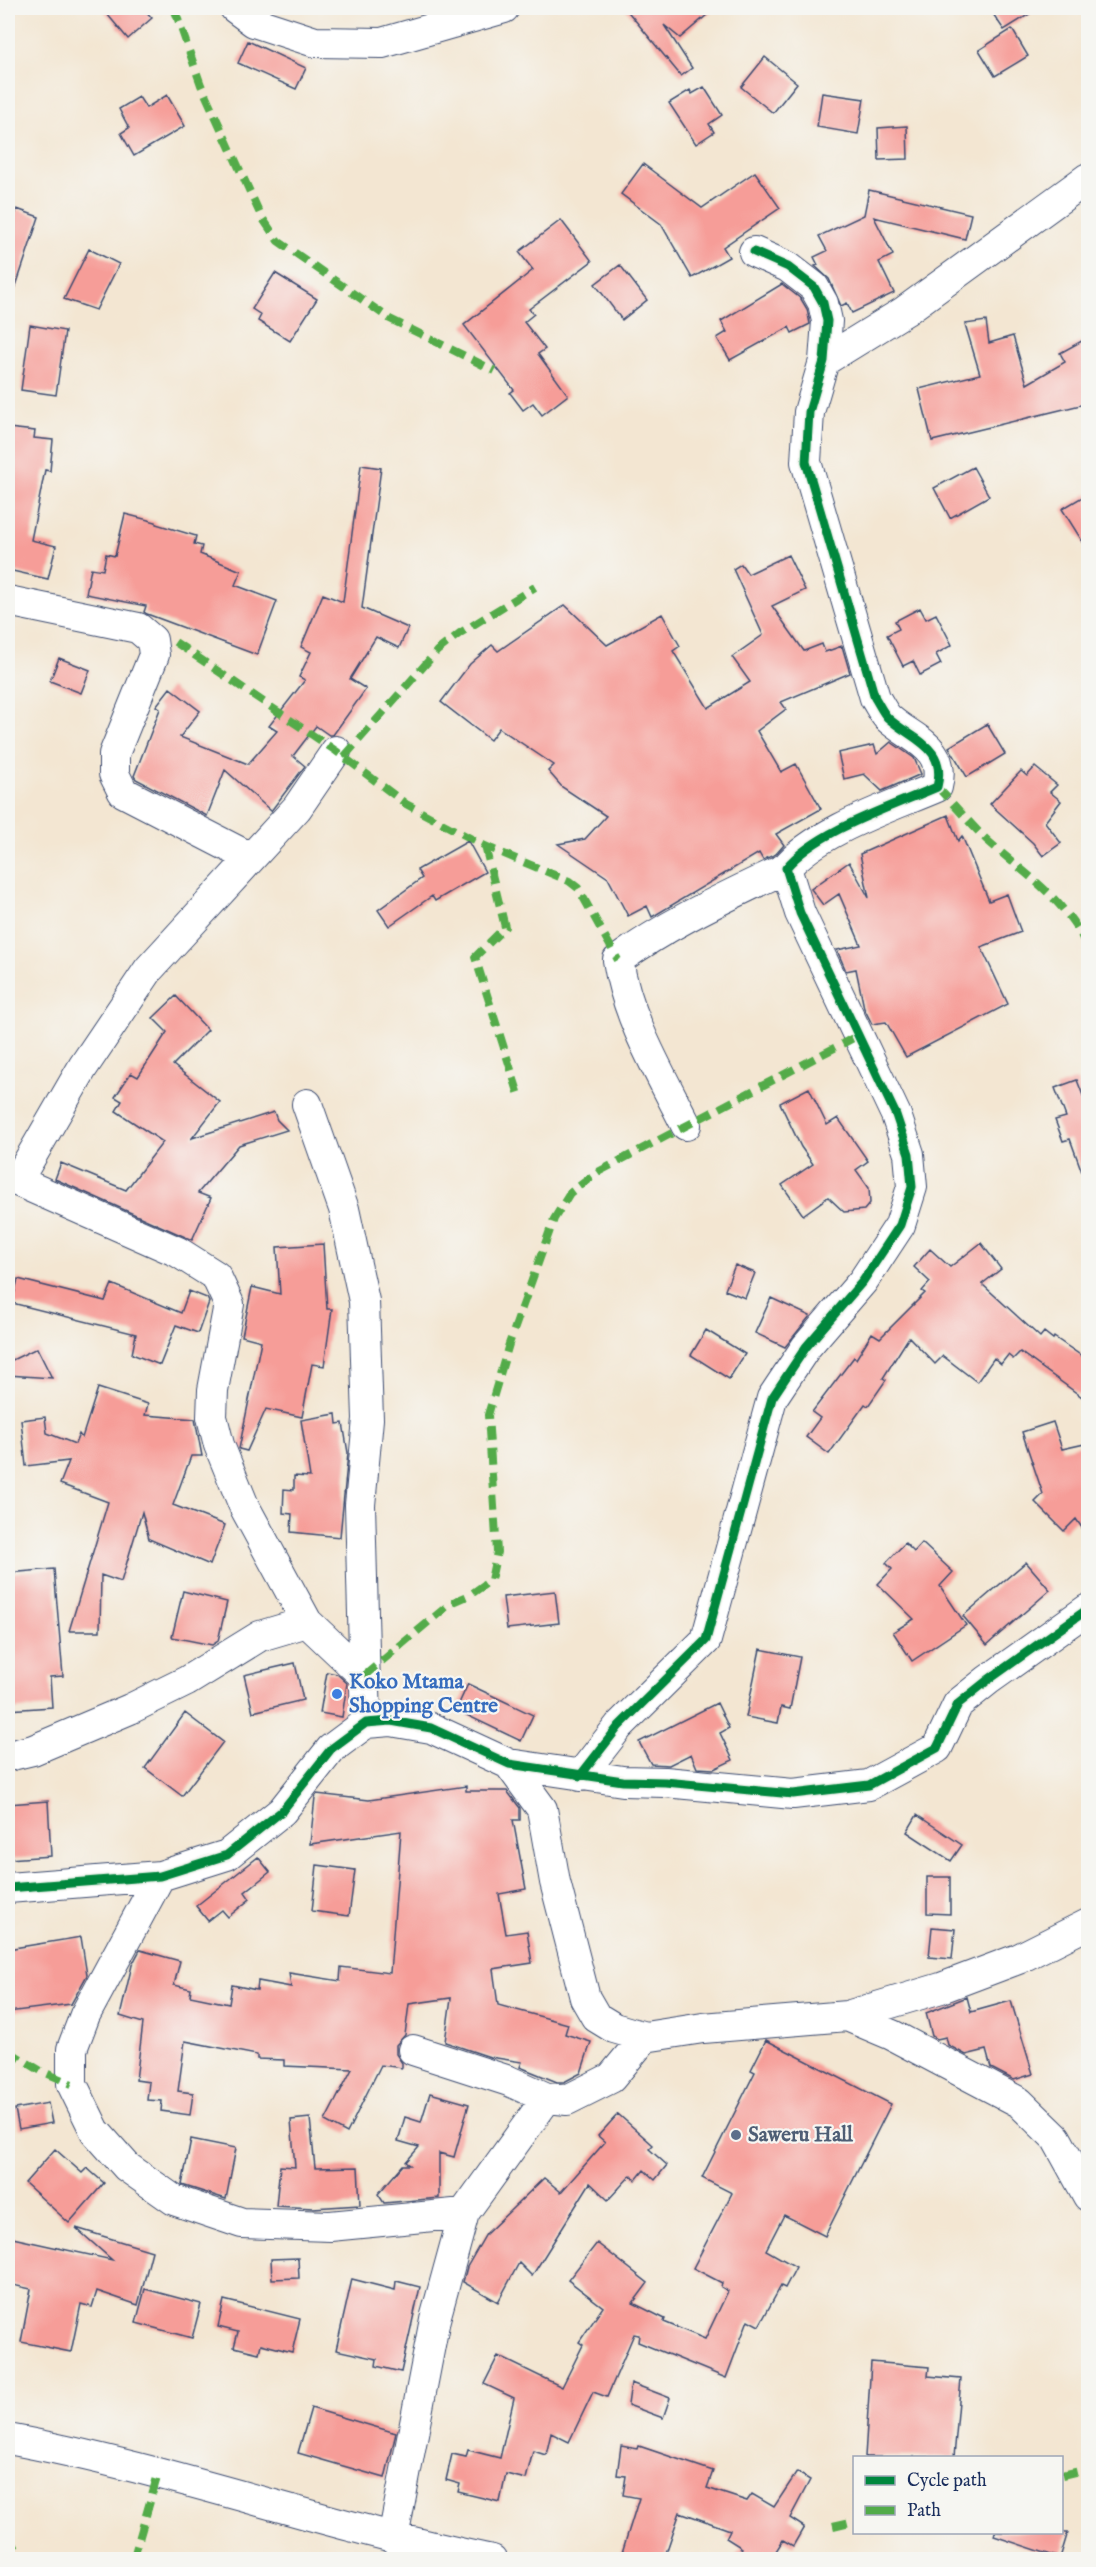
<svg xmlns="http://www.w3.org/2000/svg" width="1096" height="2567" font-family="'IM FELL English',serif">
<style>
.building{fill:#f69d98}
.lines{fill:none;stroke-linecap:round;stroke-linejoin:round}
.minor-casing{stroke:#3b4a6f;stroke-width:32}
.minor{stroke:#fff;stroke-width:30}
.quiet{stroke:#52ab49;stroke-width:8;stroke-dasharray:15 8;stroke-linecap:butt}
.cycleway-casing{stroke:#f6f6f2;stroke-width:13}
.cycleway{stroke:#00873e;stroke-width:9}
.shop-dot{fill:#3f7fe0;stroke:#f6f6f2;stroke-width:2}
.service-dot{fill:#5c6f8a;stroke:#f6f6f2;stroke-width:2}
.labels{text-anchor:middle;dominant-baseline:central;stroke-width:4.5;stroke-linejoin:round;paint-order:stroke}
.shop-label{font-size:21px;font-weight:bold;fill:#366cbe;stroke:#f6f6f2;text-anchor:start}
.service-label{font-size:21px;font-weight:bold;fill:#4e5e75;stroke:#f6f6f2;text-anchor:start}
</style>
<rect width="100%" height="100%" fill="#f6f6f2"/>
<filter id="ink" filterUnits="userSpaceOnUse"><feTurbulence type="fractalNoise" baseFrequency=".0167" numOctaves="2"/><feDisplacementMap in="SourceGraphic" scale="12" xChannelSelector="R" yChannelSelector="G"/><feConvolveMatrix kernelMatrix="1 2 1 2 8 2 1 2 1" color-interpolation-filters="sRGB"/></filter>
<filter id="wash" filterUnits="userSpaceOnUse"><feTurbulence type="fractalNoise" baseFrequency=".008" numOctaves="4" result="noise"/><feDisplacementMap in="SourceGraphic" scale="24" xChannelSelector="R" yChannelSelector="G"/><feGaussianBlur stdDeviation="1.35" result="paint"/><feColorMatrix in="noise" values="0 0 0 0 0 0 0 0 0 0 0 0 0 0 0 0 0 1.4 0 .05"/><feComposite in="paint" operator="in"/></filter>
<g filter="url(#wash)">
<rect width="100%" height="100%" fill="#f3e6d2"/>
<g id="blocks">
<path class="building" d="M102,8H143L152,18L128,39Z
M625,8H715L680,38L664,25L692,68L681,76Z
M989,8H1039L1004,30Z
M1012,29L1028,56L995,76L979,50Z
M248,41L306,68L296,89L238,63Z
M765,57L797,83L773,113L741,87Z
M704,87L722,115L709,124L714,132L696,144L669,103L690,90L692,94Z
M822,93L864,99L858,134L817,127Z
M167,95L185,126L134,156L121,133L129,128L119,109L139,97L146,108Z
M907,126L908,159L879,160L878,128Z
M643,164L702,208L755,172L780,208L723,247L729,257L692,278L661,224L621,194Z
M869,190L971,214L965,239L874,217L893,255L879,262L894,293L852,313L847,303L841,306L829,279L815,266L818,265L814,257L827,251L819,236L864,215Z
M17,209L39,217L11,301L8,300V237Z
M561,220L592,261L529,309L534,314L524,322L545,349L538,354L568,395L542,415L533,403L523,410L510,393L514,390L464,325L533,270L519,252Z
M89,249L119,264L96,310L64,299Z
M620,265L647,300L622,320L595,284Z
M275,273L317,299L290,341L258,321L261,315L252,309Z
M782,284L801,299L807,309L810,324L792,333L789,327L730,360L717,338L727,332L721,321Z
M986,321L989,343L1013,336L1027,384L1065,362L1060,353L1089,337V403L932,441L919,389L980,374L965,324Z
M30,325L65,331L56,395L21,390Z
M8,428L35,431L34,438L53,440L50,471L45,470L31,540L56,546L48,579L8,570Z
M361,465L381,468L362,608L408,628L399,648L376,637L350,679L366,689L333,735H329L316,726L293,756L305,766L271,811L225,770L207,816L136,779L134,776L160,709L156,706L170,688L200,711L180,737L248,764L277,731L269,726L305,680L299,677L311,652L301,647L323,594L343,602Z
M973,467L989,496L950,518L934,488Z
M1089,493V552L1062,509Z
M125,514L156,522V524L196,536L194,544L202,546L200,554L241,571L235,585L277,601L257,655L147,614L144,612L146,606L86,594L91,568L103,570L106,554L115,556Z
M788,555L805,590L772,606L804,651L822,644L825,652L842,646L850,673L781,702L786,709L757,731L781,772L796,764L821,809L776,834L784,845L776,854L763,860L759,853L652,917L647,906L628,916L608,878L558,844L585,839L606,816L562,787L548,771L554,765L499,728L490,740L441,702L470,664L492,645L498,651L565,605L607,645L662,614L680,646L673,651L708,708L750,682L732,657L763,635L733,569L741,564L748,574Z
M920,608L926,619L936,614L952,645L936,654L941,664L920,675L913,661L903,666L887,635L899,629L895,621Z
M59,658L90,670L81,693L50,681Z
M987,724L1005,754L967,777L949,747Z
M891,742L914,758L921,774L882,791L864,774L844,779L838,753L874,745L877,754Z
M1035,767L1057,785L1050,792L1061,801L1045,822L1061,843L1043,856L1033,843L990,804L1021,771L1027,776Z
M948,815L958,841L962,836L989,901L1007,894L1021,932L981,947L1008,1004L906,1057L886,1022L872,1024L864,1008L856,969L846,971L837,950L861,945L839,894L823,905L811,889L849,862L869,898L860,854Z
M468,841L485,872L435,901L432,896L389,926L378,910L422,878L417,870Z
M176,996L208,1030L173,1065L220,1102L192,1138L274,1112L277,1120L287,1130L239,1145L198,1193L211,1198L192,1240L55,1179L61,1163L126,1190L163,1142L116,1111L122,1101L115,1097L131,1073L138,1077L167,1032L153,1018Z
M1077,1080L1089,1111V1183H1086L1070,1139L1063,1141L1055,1120L1066,1117L1055,1088Z
M809,1088L827,1125L838,1118L868,1161L856,1170L869,1188L870,1203L864,1210L844,1212L828,1197L803,1215L782,1185L813,1164L801,1147L780,1103Z
M981,1243L1001,1269L982,1284L1040,1337L1044,1332L1053,1339L1054,1337L1089,1361V1402L1020,1352L1013,1359L1008,1355L1001,1364L994,1358L977,1382L943,1356L935,1364L909,1337L883,1378L886,1380L868,1406L865,1404L829,1454L806,1437L820,1418L812,1412L854,1357L856,1359L872,1333L880,1338L925,1293L922,1291L930,1282L914,1267L930,1249L950,1267Z
M323,1244L327,1309H332L324,1366L312,1364L302,1417L266,1409L247,1451L239,1449L261,1341L242,1336L252,1287L280,1294L277,1247Z
M735,1265L755,1273L745,1298L725,1290Z
M18,1279L105,1301L112,1284L181,1313L189,1291L207,1298L209,1302L198,1333L176,1325L160,1365L132,1354L136,1334L12,1303Z
M771,1298L810,1316L785,1347L755,1333Z
M706,1330L745,1354L729,1379L691,1355Z
M37,1348L52,1378L8,1375V1362Z
M98,1388L148,1404L145,1415L195,1419L202,1456H191L173,1505L225,1525L210,1565L149,1539L142,1512L121,1582L101,1575L100,1631H69L108,1502L60,1484L69,1461L26,1466L21,1420L45,1417L47,1433L75,1444L79,1434L82,1438Z
M336,1414L337,1424L343,1423L348,1453L340,1537L291,1532L292,1514L283,1513L284,1489L294,1490V1476L310,1477L301,1420Z
M1053,1422L1062,1449L1089,1443V1538L1076,1519L1064,1531L1035,1502L1043,1494L1022,1432Z
M905,1543L914,1552L922,1543L953,1572L940,1586L966,1625L912,1661L893,1632L914,1619L878,1584L892,1569L886,1563Z
M1026,1562L1050,1590L987,1645L963,1616Z
M54,1569L63,1676L50,1677L52,1707L8,1710V1573Z
M183,1591L227,1602L218,1641L212,1645L172,1637Z
M555,1591L559,1623L507,1629L503,1597Z
M760,1649L800,1657L790,1709L781,1707L778,1723L746,1717Z
M295,1663L303,1700L253,1712L244,1675Z
M327,1672L337,1674L347,1683L342,1717L320,1713Z
M468,1684L533,1715L521,1741L456,1710Z
M717,1703L729,1728L720,1733L733,1760L714,1769L697,1768L691,1754L669,1765L651,1764L639,1742Z
M185,1713L223,1742L182,1796L145,1768Z
M466,1786V1791H507L520,1808V1820H513L526,1889L499,1894L506,1934L527,1931L532,1963L493,1969L498,2005L568,2024L565,2034L591,2042L581,2073L564,2082H557L520,2067L522,2062L490,2057L445,2042L451,1998L409,2004L405,2035L396,2045V2054L402,2063V2068L381,2065L347,2133L325,2121L352,2069L284,2066V2060L257,2059V2055L185,2041L178,2091L193,2093L190,2115L161,2111L162,2101L147,2100L149,2082L136,2080L143,2023L120,2016L132,1965L140,1950L180,1961L174,1985L191,1989L190,1996L229,2004L232,1985L257,1990L258,1981L291,1987L289,1973L340,1981L341,1967L390,1973L401,1831L310,1844L315,1797L317,1794L369,1800Z
M48,1801L51,1856L8,1859V1804Z
M917,1815L962,1845L951,1861L907,1832Z
M258,1857L270,1872L245,1892L250,1899L228,1917L222,1910L208,1921L196,1906Z
M317,1865L355,1870L349,1916L312,1911Z
M927,1877H950V1914L927,1913Z
M932,1927L955,1929L952,1959L929,1957Z
M81,1937L87,1975L71,2004L8,2012V1949Z
M967,1997L971,2012L1011,2001L1033,2074L1014,2080L991,2068L986,2050L966,2055L948,2045L946,2037L937,2039L932,2036L926,2013Z
M766,2040L891,2104L825,2236L784,2215L766,2250L796,2267L785,2288L781,2286L759,2326L748,2320L726,2378L638,2342L639,2335L634,2334L607,2397L593,2392L569,2442L551,2433L546,2455L533,2451L526,2479L506,2474L500,2502L458,2492L460,2484L446,2480L452,2454L466,2457L468,2450L500,2458L514,2398L484,2384L498,2356L562,2387L583,2345L579,2342L603,2307L568,2280L597,2243L648,2283L633,2303L665,2319L664,2322L705,2339L728,2291L721,2287L722,2283L693,2268L732,2193L702,2178L755,2072L751,2070Z
M430,2093L469,2104L454,2157L439,2153V2198L384,2203L378,2194L403,2165H410L406,2162L419,2147L398,2141L405,2117L421,2122Z
M48,2103L52,2123L19,2129L15,2109Z
M618,2114L653,2145L649,2149L667,2165L655,2180L644,2170L636,2180L631,2175L608,2200L590,2183L532,2276L519,2263L498,2302L463,2282L467,2267L486,2234L544,2178L561,2192L605,2142L598,2136Z
M310,2118L315,2168L358,2167L360,2205L313,2208L276,2206L280,2166L295,2167L291,2120Z
M191,2139L236,2148L226,2199L182,2185Z
M55,2149L82,2173L87,2168L104,2183L69,2223L25,2183Z
M76,2228L152,2251L138,2305L97,2291L92,2307L81,2304L71,2352L21,2342L31,2289L8,2284V2237L112,2260Z
M298,2258L299,2278L272,2279L271,2259Z
M352,2279L395,2290L396,2281L420,2287L401,2372L376,2366L377,2359L336,2350Z
M145,2289L201,2304L192,2338L136,2323Z
M224,2300L300,2319L292,2352L261,2344L259,2353L234,2347L238,2332L218,2327Z
M871,2362L929,2367L928,2376L961,2379L954,2457H865Z
M631,2383L670,2398L663,2418L628,2405Z
M311,2408L396,2433L385,2478L298,2453Z
M621,2446L638,2449L639,2446L713,2471L707,2488L747,2501L752,2494L774,2507L797,2472L810,2480L790,2518L804,2527L793,2546L783,2540L771,2559H734L742,2548L726,2538L730,2530L680,2512L664,2559H620L639,2498L623,2495L626,2476L617,2475Z
M995,2532H1068L1060,2558L994,2536Z"/>
</g>
</g>
<g filter="url(#ink)">
<use href="#blocks" fill-opacity="0" stroke="#3b4a6f" stroke-width="1.5"/>
<g class="lines">
<g class="minor-casing">
<path id="minor" d="M235,8L254,22L315,42L382,43L504,8
M824,361L905,311L1088,178
M8,601L138,628L152,640L154,655L114,754V774L123,792L251,858
M307,1104L344,1209L364,1301L368,1419L360,1505L366,1723
M686,1125C660,1073 627,1018 618,960C670,922 728,896 786,868
M8,1177L178,1252L216,1276L229,1304L213,1390L212,1417L219,1445L244,1506L307,1622L364,1676
M17,1181L83,1067L149,969L297,808L336,751
M8,1756L33,1750L130,1709L187,1681L260,1636L307,1622
M509,1764L542,1809L555,1882L585,1998L596,2017L614,2028L645,2037L703,2028L847,2016L941,1988L1018,1959L1088,1924
M580,1776L619,1726L706,1640L772,1398L806,1347L863,1281L900,1225L912,1187L909,1154L896,1115L800,913L786,868C816,831 893,806 937,787C947,746 912,740 888,718C883,713 879,704 875,698L806,462L809,412L824,361L827,321L823,303L814,287L788,267L754,252
M160,1876L85,2015L72,2049V2084L95,2131L127,2167L174,2200L242,2223L330,2226L464,2213L547,2098
M8,1888L160,1876L227,1855L282,1811L331,1749L366,1723L391,1721L431,1728L509,1764L623,1781L665,1782L793,1794L869,1785L937,1748L958,1704L988,1680L1088,1609
M847,2016L892,2035L1019,2102L1056,2138L1088,2196
M413,2050L509,2081L547,2098L567,2100L611,2078L645,2037
M8,2439C171,2469 329,2527 492,2560
M393,2538L435,2319L464,2213"/>
</g>
<use href="#minor" class="minor"/>
<path class="quiet" d="M174,8L201,85L261,216L278,241L390,319L495,371
M175,642L336,751L406,804L485,846L569,881L578,888L618,960
M344,757L437,651L460,633L535,587
M937,787C954,804 970,824 988,841C1027,876 1067,900 1088,949
M485,846L505,927L475,957L519,1095
M364,1676L451,1603L470,1595L491,1580L497,1552L488,1415L509,1344L554,1219L570,1193L598,1172L859,1035
M8,2051L41,2071L72,2084
M1062,2475L1088,2469
M833,2526L854,2521
M8,2536L23,2560
M133,2560L158,2474"/>
<g class="cycleway-casing">
<path id="cycleway" d="M580,1776L619,1726L706,1640L772,1398L806,1347L863,1281L900,1225L912,1187L909,1154L896,1115L800,913L786,868C816,831 893,806 937,787C947,746 912,740 888,718C883,713 879,704 875,698L806,462L809,412L824,361L827,321L823,303L814,287L788,267L754,252
M8,1888L160,1876L227,1855L282,1811L331,1749L366,1723L391,1721L431,1728L509,1764L623,1781L665,1782L793,1794L869,1785L937,1748L958,1704L988,1680L1088,1609"/>
</g>
<use href="#cycleway" class="cycleway"/>
</g>
</g>
<circle class="shop-dot" cx="337" cy="1694" r="6"/>
<circle class="service-dot" cx="736" cy="2135" r="6"/>
<g class="labels">
<g class="shop-label">
<text x="349" y="1682">Koko Mtama<tspan x="349" dy="24">Shopping Centre</tspan></text>
</g>
<g class="service-label">
<text x="748" y="2135">Saweru Hall</text>
</g>
</g>
<rect width="1096" height="2567" fill="none" stroke="#f6f6f2" stroke-width="30"/>
<rect x="853" y="2456" width="210" height="78" fill="#f6f6f2" stroke="#9ea6b7" stroke-width="1.5"/>
<rect x="865" y="2476" width="30" height="9" fill="#00873e" stroke="#9ea6b7" stroke-width="1.5"/>
<text x="907" y="2486" font-size="18" fill="#1b2f5e">Cycle path</text>
<rect x="865" y="2506" width="30" height="9" fill="#52ab49" stroke="#9ea6b7" stroke-width="1.5"/>
<text x="907" y="2516" font-size="18" fill="#1b2f5e">Path</text>
</svg>
